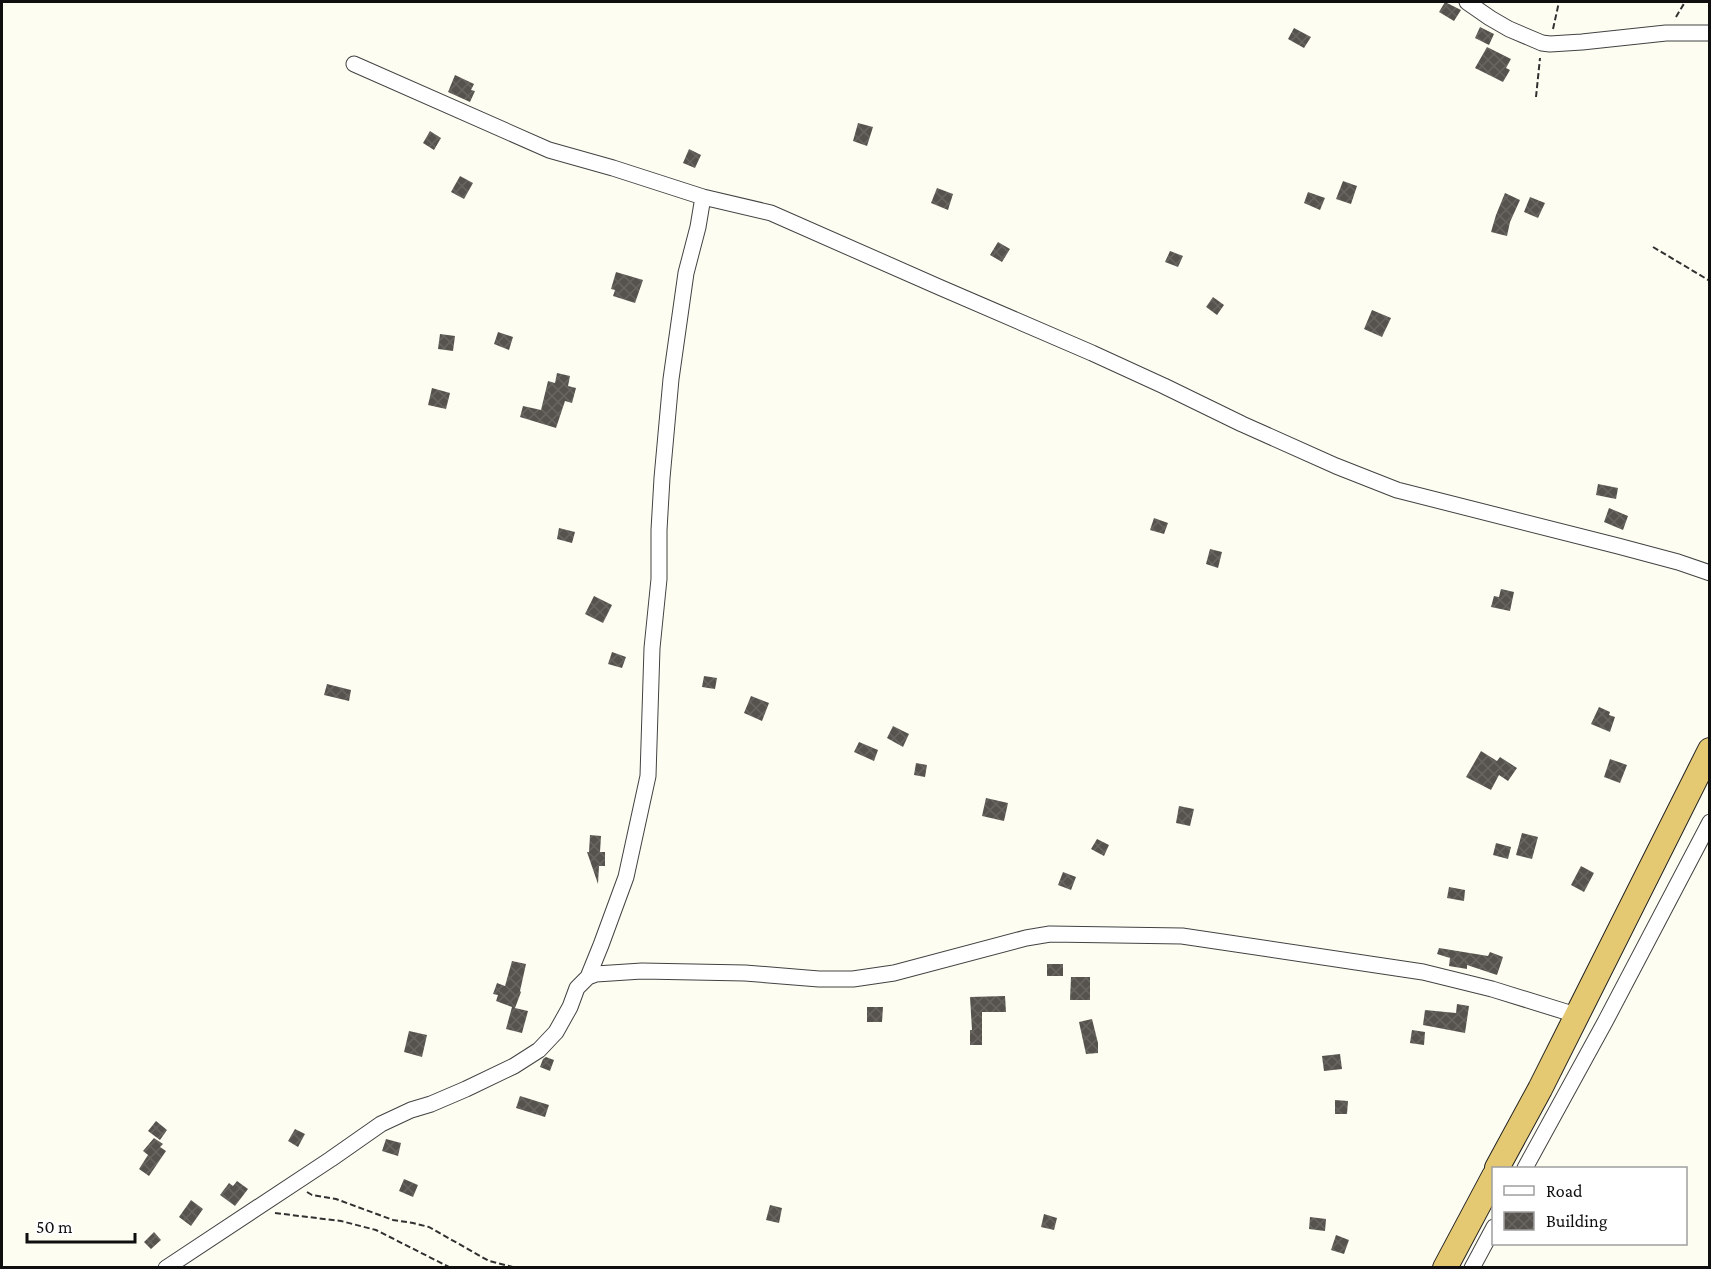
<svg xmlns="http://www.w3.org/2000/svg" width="1711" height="1269" font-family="'Crimson Pro',serif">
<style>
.building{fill:url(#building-cross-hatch)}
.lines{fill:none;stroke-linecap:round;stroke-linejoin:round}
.minor-casing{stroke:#424242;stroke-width:17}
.trunk-casing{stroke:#202020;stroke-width:26}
.path{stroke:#313131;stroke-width:2;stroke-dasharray:6 3;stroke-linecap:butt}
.minor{stroke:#fff;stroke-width:15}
.trunk{stroke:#e4c872;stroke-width:24}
</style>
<defs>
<pattern id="building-cross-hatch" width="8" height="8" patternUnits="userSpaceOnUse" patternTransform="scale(1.5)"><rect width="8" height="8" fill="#56524d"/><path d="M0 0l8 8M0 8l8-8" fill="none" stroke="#696662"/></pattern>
</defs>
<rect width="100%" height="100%" fill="#fdfdf2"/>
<path class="building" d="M1445,2L1461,10L1454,21L1439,12Z
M1480,27L1494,34L1489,45L1475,38Z
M1294,28L1311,37L1304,48L1288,39Z
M1487,47L1511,59L1506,68L1510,70L1503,82L1475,68Z
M455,75L474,84L471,90L475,91L470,102L448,92Z
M858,123L873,127L867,146L853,141Z
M430,131L441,138L434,150L423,143Z
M689,149L701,155L695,168L683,163Z
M460,176L473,183L464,199L451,192Z
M1343,181L1357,186L1351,204L1336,199Z
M937,188L953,194L948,210L931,203Z
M1308,192L1325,198L1320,210L1304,203Z
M1505,193L1520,200L1510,222L1507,236L1491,232L1496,215Z
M1530,197L1545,203L1538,218L1524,212Z
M998,242L1010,249L1002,262L990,255Z
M1170,251L1183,256L1178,267L1165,262Z
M616,272L643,280L635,303L613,296L615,290L611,289Z
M1213,297L1224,305L1217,315L1206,307Z
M1372,310L1391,318L1382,337L1364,329Z
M498,332L513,337L509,350L494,344Z
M440,334L455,336L453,351L438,349Z
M557,373L570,376L568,386L576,388L572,403L565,401L556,428L520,417L523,406L541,410L548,381L555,383Z
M432,388L450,393L446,409L428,405Z
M1598,484L1618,488L1616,499L1596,495Z
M1609,508L1628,516L1623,530L1604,522Z
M1154,518L1168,523L1164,534L1150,530Z
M559,528L575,532L572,543L557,539Z
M1210,549L1222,552L1218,568L1206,564Z
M1501,589L1514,592L1510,611L1491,607L1494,596L1499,597Z
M594,596L612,605L603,623L585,614Z
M612,652L626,657L622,668L608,664Z
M704,676L717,678L715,689L702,687Z
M327,684L351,690L349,701L324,695Z
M751,696L769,703L762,721L744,713Z
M1599,707L1610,712L1609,715L1615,717L1610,732L1591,724Z
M893,726L909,734L903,747L887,738Z
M859,742L878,750L874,761L854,752Z
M1481,751L1497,761L1500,757L1517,768L1508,781L1499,775L1491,790L1466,777Z
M1610,759L1627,765L1620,783L1604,777Z
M916,763L927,765L925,777L914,775Z
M986,798L1008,803L1004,821L982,816Z
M1179,806L1194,809L1190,826L1176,823Z
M1522,833L1538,837L1532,859L1516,855Z
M590,835L601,836L600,852H605V866H599L598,884L587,852H589Z
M1097,839L1109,845L1104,856L1091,849Z
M1496,843L1511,847L1508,859L1493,855Z
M1581,866L1594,873L1584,892L1571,885Z
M1063,872L1076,877L1071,890L1058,885Z
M1449,887L1465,890L1464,901L1447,898Z
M1439,948L1488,956L1490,952L1503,957L1497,975L1467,965V969L1449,966L1450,958L1437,954Z
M512,961L526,964L520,991L521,992L515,1008L528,1011L522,1033L506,1029L512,1007L496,1001L498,995L493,994L497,983L505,986Z
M1047,964H1063V976H1047Z
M1071,977H1090V1000H1070Z
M1005,996L1006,1012H982V1045H970V1030H972L970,997Z
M1457,1004L1469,1006L1465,1033L1423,1025L1425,1010L1456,1013Z
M867,1007H883L882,1022H867Z
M1092,1019L1098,1043V1053L1086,1054L1079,1022Z
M1412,1030L1425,1032L1424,1045L1410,1043Z
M409,1031L427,1035L422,1057L404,1052Z
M1340,1054L1342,1069L1324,1071L1322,1056Z
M546,1057L554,1060L550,1071L540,1067L543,1059Z
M520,1096L549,1105L545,1117L516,1108Z
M1335,1100L1348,1101L1347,1114H1335Z
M156,1121L167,1130L160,1140L148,1131Z
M295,1129L305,1134L298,1147L288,1141Z
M154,1138L163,1144L160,1147L166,1151L149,1176L139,1169L148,1155L143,1151Z
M386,1139L401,1143L398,1156L382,1151Z
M404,1179L418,1185L413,1197L399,1191Z
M237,1181L248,1189L235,1206L220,1195L229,1183L233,1186Z
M191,1200L203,1209L191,1226L179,1217Z
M770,1205L782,1208L779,1223L766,1220Z
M1044,1214L1057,1218L1054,1230L1041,1227Z
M1310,1217L1326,1219L1325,1231L1309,1229Z
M154,1232L161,1240L151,1249L144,1242Z
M1336,1235L1349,1240L1344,1254L1331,1250Z"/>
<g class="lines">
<g class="minor-casing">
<path id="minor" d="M1467,2L1490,18L1509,29L1542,43L1550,44L1582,42L1666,33H1710
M354,64L549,150L613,168L703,197L771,213L939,287L1092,353L1164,386L1242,424L1336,466L1397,490L1618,546L1678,562L1710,573
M588,977L601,945L626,877L648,776L652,648L659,579V530L662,478L671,379L686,273L698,227L703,197
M1525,1168L1605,1022L1710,822
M166,1268L331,1159L381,1124L411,1110L431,1104L466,1089L514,1066L539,1050L556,1032L570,1007L577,988L588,977L596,974L642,971L745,973L819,979H853L894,973L1026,938L1050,934L1182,936L1423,972L1492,989L1576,1015
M1472,1268L1494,1227"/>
</g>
<g class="trunk-casing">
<path id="trunk" d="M1497,1168L1540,1089L1710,750
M1445,1268L1494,1176"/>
</g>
<path class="path" d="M1676,17L1685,2
M1553,29L1559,2
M1536,97L1540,58
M1653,247L1710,281
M307,1192L312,1195L336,1199L393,1220L413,1223L429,1227L489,1261L517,1268
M275,1213L341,1221L376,1230L451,1268"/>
<use href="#minor" class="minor"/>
<use href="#trunk" class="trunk"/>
</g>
<rect width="1711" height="1269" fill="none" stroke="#0f0f0f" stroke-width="6"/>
<rect x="1492" y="1167" width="195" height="78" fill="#ffffff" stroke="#9f9f9f" stroke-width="1.5"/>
<rect x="1504" y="1186" width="30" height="9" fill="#ffffff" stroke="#9f9f9f" stroke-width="1.5"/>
<text x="1546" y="1197" font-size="18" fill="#0f0f0f">Road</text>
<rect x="1504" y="1212" width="30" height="18" fill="url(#building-cross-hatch)" stroke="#9f9f9f" stroke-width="1.5"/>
<text x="1546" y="1227" font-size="18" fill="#0f0f0f">Building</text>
<path d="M27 1233v9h108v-9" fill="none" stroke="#0f0f0f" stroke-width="3"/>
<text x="36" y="1233" font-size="18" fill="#0f0f0f" stroke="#ffffff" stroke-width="4.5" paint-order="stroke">50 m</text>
</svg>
